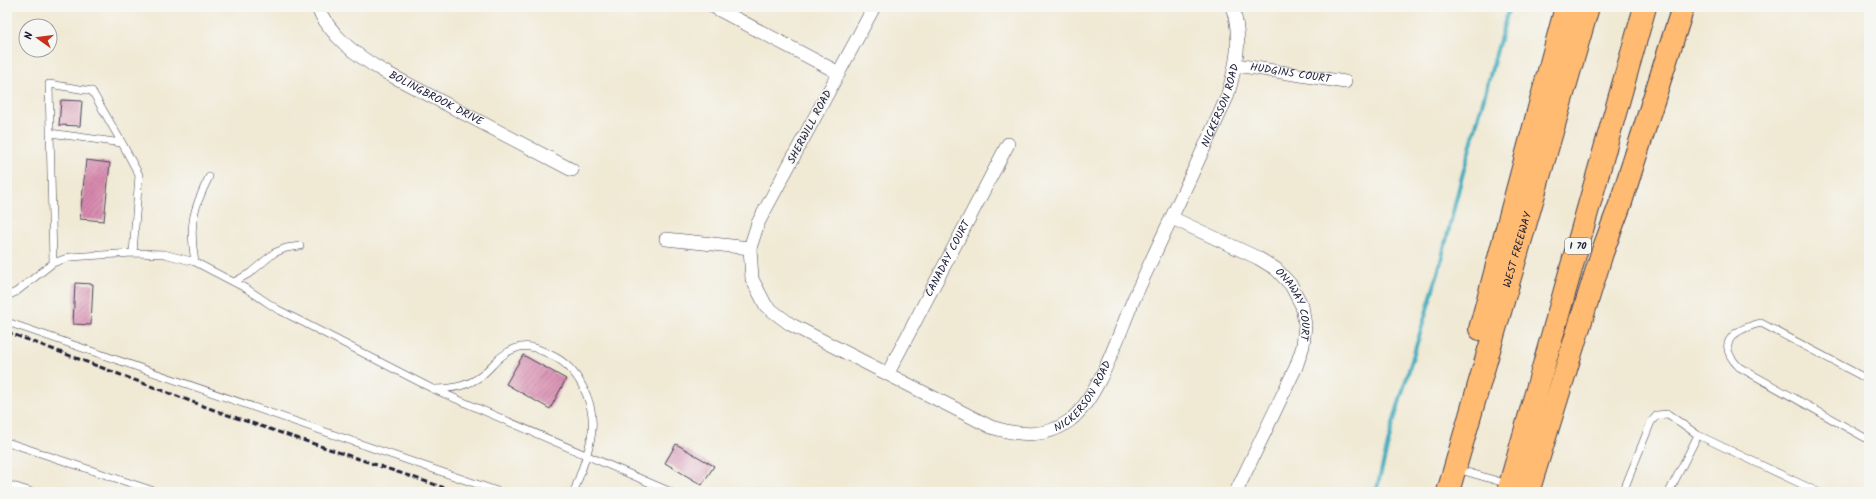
<svg xmlns="http://www.w3.org/2000/svg" width="1876" height="499" font-family="Kalam,sans-serif">
<style>
.lines{fill:none;stroke-linecap:round;stroke-linejoin:round}
.stream{stroke:#3eabbd;stroke-width:4}
.building{fill:url(#building-hatch)}
.lane-casing{stroke:#414052;stroke-width:8}
.street-casing{stroke:#414052;stroke-width:14}
.highway-casing{stroke:#414052;stroke-width:24}
.lane{stroke:#fff;stroke-width:7}
.street{stroke:#fff;stroke-width:13}
.highway{stroke:#ffbb71;stroke-width:22}
.rail{stroke:#22223b;stroke-width:3;stroke-dasharray:6 3;stroke-linecap:butt}
.labels{text-anchor:middle;dominant-baseline:central;stroke-width:3.5;stroke-linejoin:round;paint-order:stroke}
.shield{fill:#f6f6f2;stroke:#626272;stroke-width:1}
.shield-label{font-size:10px;font-weight:bold;fill:#22223b}
.street-label{font-size:11px;fill:#22223b;stroke:#f6f6f2}
</style>
<defs>
<pattern id="building-hatch" width="6" height="6" patternUnits="userSpaceOnUse"><rect width="6" height="6" fill="#d789ad"/><path d="M-1 1l2-2M0 6l6-6M5 7l2-2" fill="none" stroke="#ae708e"/></pattern>
</defs>
<rect width="100%" height="100%" fill="#f6f6f2"/>
<filter id="ink" filterUnits="userSpaceOnUse"><feTurbulence type="fractalNoise" baseFrequency=".025" numOctaves="2"/><feDisplacementMap in="SourceGraphic" scale="8" xChannelSelector="R" yChannelSelector="G"/><feConvolveMatrix kernelMatrix="1 2 1 2 8 2 1 2 1" color-interpolation-filters="sRGB"/></filter>
<filter id="wash" filterUnits="userSpaceOnUse"><feTurbulence type="fractalNoise" baseFrequency=".012" numOctaves="4" result="noise"/><feDisplacementMap in="SourceGraphic" scale="16" xChannelSelector="R" yChannelSelector="G"/><feGaussianBlur stdDeviation="0.9" result="paint"/><feColorMatrix in="noise" values="0 0 0 0 0 0 0 0 0 0 0 0 0 0 0 0 0 1.4 0 .05"/><feComposite in="paint" operator="in"/></filter>
<g filter="url(#wash)">
<rect width="100%" height="100%" fill="#f0e9d4"/>
<g class="lines">
<path class="stream" d="M1376,492L1394,420L1438,273L1461,180L1509,7"/>
</g>
<g id="blocks">
<path class="building" d="M61,100L82,101L80,126L59,125Z
M86,160L110,163L104,221L80,219Z
M75,283L93,284L91,325L73,324Z
M523,355L566,379L550,409L506,384Z
M676,444L714,466L702,485L665,463Z"/>
</g>
</g>
<g filter="url(#ink)">
<use href="#blocks" fill-opacity="0" stroke="#414052" stroke-width="1"/>
<g class="lines">
<g class="lane-casing">
<path id="lane" d="M50,133L122,143L139,175L133,253
M195,262C189,225 192,211 209,177
M53,263L49,84L92,91L122,143
M234,282L250,273L274,253L286,248L300,246
M7,296L16,292L53,263L70,257L133,253L164,254L195,262L247,289L277,309L431,388L671,492
M7,322L500,492
M1869,380L1761,323C1737,329 1713,341 1739,367L1869,440
M435,389C452,389 468,386 481,376C492,367 500,354 514,349C527,343 539,349 551,355C578,367 595,402 592,431C590,451 580,473 574,492
M7,442L157,492
M1457,469L1508,484
M7,484L32,492
M1623,492L1651,422L1657,415L1668,414L1698,435L1818,492
M1669,492L1698,435"/>
</g>
<g class="street-casing">
<g id="street">
<path id="s1" d="M317,7C332,37 354,54 383,71L572,170"/>
<path d="M714,7L839,73"/>
<path id="s2" d="M874,7L758,223L750,248L752,279L766,306L790,324L991,427C1017,435 1045,439 1069,421C1100,398 1119,331 1136,294C1166,228 1198,163 1227,97C1236,67 1243,37 1232,7"/>
<path id="s3" d="M1236,65L1345,82"/>
<path id="s4" d="M1172,218L1258,258L1276,269L1291,285L1302,306L1305,325L1303,346L1296,367L1236,492"/>
<path d="M666,239L750,248"/>
<path id="s5" d="M888,373L1008,144"/>
</g>
</g>
<g class="highway-casing">
<g id="highway">
<path d="M1480,329L1566,7"/>
<path id="s6" d="M1448,492L1588,7"/>
<path d="M1508,492L1645,7"/>
<path d="M1528,492L1602,253L1621,202L1683,7"/>
</g>
</g>
<use href="#lane" class="lane"/>
<use href="#street" class="street"/>
<use href="#highway" class="highway"/>
<path class="rail" d="M7,332L222,413L457,492"/>
</g>
</g>
<g class="labels">
<rect class="shield" x="1565" y="238" width="26" height="16" rx="3"/>
<g class="shield-label">
<text x="1578" y="246">I 70</text>
</g>
<g class="street-label">
<text stroke="none"><textPath href="#s3" startOffset="55">HUDGINS COURT</textPath></text>
<text stroke="none"><textPath href="#s1" startOffset="153">BOLINGBROOK DRIVE</textPath></text>
<text stroke="none"><textPath href="#s2" startOffset="1022">NICKERSON ROAD</textPath></text>
<text transform="translate(810 127) rotate(-62)">SHERWILL ROAD</text>
<text stroke="none"><textPath href="#s6" startOffset="252">WEST FREEWAY</textPath></text>
<text stroke="none"><textPath href="#s5" startOffset="129">CANADAY COURT</textPath></text>
<text stroke="none"><textPath href="#s4" startOffset="157">ONAWAY COURT</textPath></text>
<text stroke="none"><textPath href="#s2" startOffset="698">NICKERSON ROAD</textPath></text>
</g>
</g>
<rect width="1876" height="499" fill="none" stroke="#f6f6f2" stroke-width="24"/>
<g transform="translate(38 38) rotate(284)"><circle r="19" fill="#f6f6f2" stroke="#a1a1a9"/>
<path d="M0-3L7 15L0 10L-7 15Z" fill="#c8321e"/>
<text y="-6" font-size="11" font-weight="bold" text-anchor="middle" fill="#22223b">N</text>
</g>
</svg>
